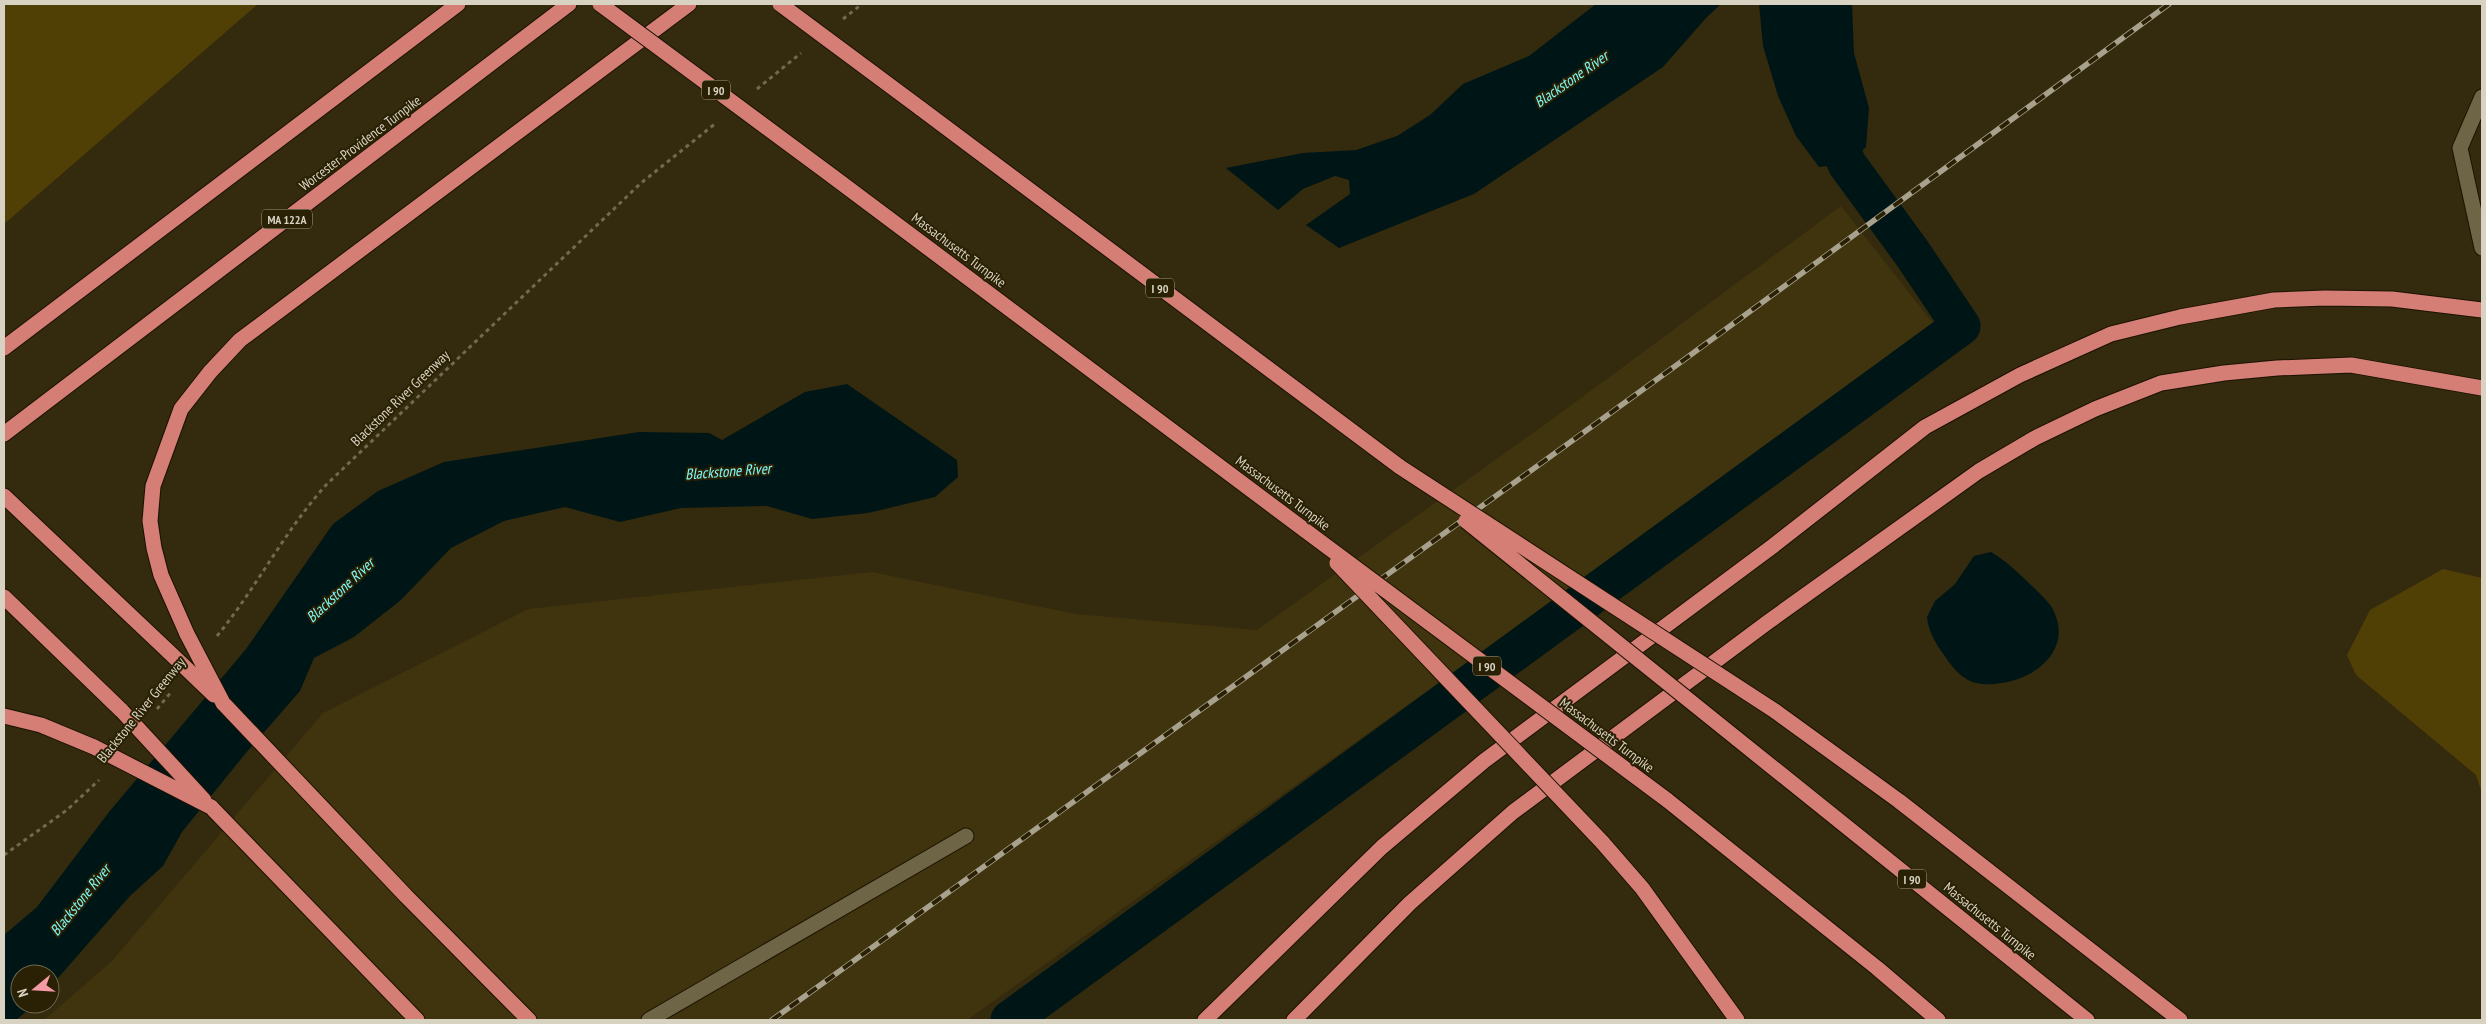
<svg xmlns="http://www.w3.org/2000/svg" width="2486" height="1024" font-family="'PT Sans Narrow',sans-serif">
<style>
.built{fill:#3f340e}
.green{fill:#514005}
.water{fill:#001616}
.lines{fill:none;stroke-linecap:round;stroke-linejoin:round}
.canal{stroke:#001616;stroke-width:39}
.lane-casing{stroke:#1b1200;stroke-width:17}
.highway-casing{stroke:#1b1200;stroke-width:17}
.path{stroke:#726951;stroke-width:3;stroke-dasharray:4 4;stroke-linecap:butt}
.lane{stroke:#6e6446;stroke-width:15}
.highway{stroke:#d47e76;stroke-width:15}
.rail-casing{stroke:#a8a18d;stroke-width:5.5}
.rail{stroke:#2a2104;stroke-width:4;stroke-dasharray:11;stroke-linecap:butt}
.highway-bridge-casing{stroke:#1b1200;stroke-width:17;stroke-linecap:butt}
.highway-bridge{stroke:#d47e76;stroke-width:15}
.labels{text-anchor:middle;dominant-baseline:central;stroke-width:4;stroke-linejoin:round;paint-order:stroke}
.shield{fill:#2a2104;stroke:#a49d89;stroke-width:1}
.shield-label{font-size:12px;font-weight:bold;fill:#d8d2c2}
.street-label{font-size:14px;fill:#d8d2c2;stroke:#2a2104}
.water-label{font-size:15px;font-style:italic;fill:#7dfafc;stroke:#2a2104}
</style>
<rect width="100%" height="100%" fill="#342a0d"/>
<path class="built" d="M1841,206L1936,327L967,1020H44L112,961L323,713L528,609L872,572L1076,614L1257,630L1547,423Z"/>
<path class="green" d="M4,4H258L4,224Z
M2443,569L2482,578V793L2476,775L2356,675L2347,655L2370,610Z"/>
<path class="water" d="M1596,4H1721L1706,18L1663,67L1474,194L1339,248L1306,225L1350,194L1349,180L1335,176L1303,189L1278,210L1226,168L1303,153L1356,150L1397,136L1430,115L1463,84L1529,56Z
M1759,4H1852L1854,53L1869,108L1866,147L1847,164L1819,167L1796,136L1778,96L1763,46Z
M847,384L957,460L958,477L935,497L868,513L812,519L767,506L681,508L620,522L565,507L504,521L451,548L401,600L354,637L314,658L300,691L245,754L182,832L163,866L130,896L50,987V974H20V1004H35L16,1020H4V935L37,907L109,812L246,649L333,524L378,491L444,462L639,432L709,433L722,440L805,392Z
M1991,552C2005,560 2021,575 2032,586C2038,592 2046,599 2051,606C2075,646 2039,678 2001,683C1991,685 1977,685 1968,680C1958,675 1950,664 1944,655C1936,644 1928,631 1927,617L1935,601L1955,584L1974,556Z"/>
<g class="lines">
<path class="canal" d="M1010,1020L1961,326L1912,253L1847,164L1826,115"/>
<g class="lane-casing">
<path id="lane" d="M2482,97L2460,148L2482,248
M649,1020L966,836"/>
</g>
<g class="highway-casing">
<path id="highway" d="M920,108L1400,467
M832,176L1306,531
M4,348L458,4
M4,434L569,4
M4,496L169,652
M4,597L122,711
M187,634L161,575L154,548L150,521L153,486L181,409L210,372L240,340L689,4
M223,703L406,896L529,1020
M1775,711L1899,801L2180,1020
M4,716L41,725L94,747
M1736,738L2087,1020
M1667,800L1877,968L1938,1020
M211,807L417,1020
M1602,842L1642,888L1737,1020
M1205,1020L1382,847L1484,761L1773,546L1925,427L2020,375L2111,334L2180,317L2274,300L2325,298L2392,299L2482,310
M1294,1020L1410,903L1513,812L1768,622L1979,471L2035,438L2095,409L2161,383L2224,373L2277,368L2351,365L2482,388"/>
</g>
<path class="path" d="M843,19L862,4
M757,89L801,53
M217,636C257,587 285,530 327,484L641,183L716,123
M157,709L172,691
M4,855L67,810L99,780"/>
<use href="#lane" class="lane"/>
<use href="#highway" class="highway"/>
<g class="rail-casing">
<path id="rail" d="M772,1020L1685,359L2169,4"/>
</g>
<use href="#rail" class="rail"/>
<g class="highway-bridge-casing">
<path id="highway-bridge" d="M600,4L832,176
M780,4L920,108
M1400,467L1775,711
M1466,521L1736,738
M1306,531L1667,800
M1337,563L1602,842
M187,634L223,703
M169,652L214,695
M122,711L204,800
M94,747L211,807"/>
</g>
<use href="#highway-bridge" class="highway-bridge"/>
</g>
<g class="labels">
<g class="shield">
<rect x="702" y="80.5" width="28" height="19" rx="4"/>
<rect x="262" y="209.5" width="50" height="19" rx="4"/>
<rect x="1146" y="278.5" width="28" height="19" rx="4"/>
<rect x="1473" y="656.5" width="28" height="19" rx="4"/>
<rect x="1898" y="869.5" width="28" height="19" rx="4"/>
</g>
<g class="shield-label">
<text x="716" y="90">I 90</text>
<text x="287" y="219">MA 122A</text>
<text x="1160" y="288">I 90</text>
<text x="1487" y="666">I 90</text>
<text x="1912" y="879">I 90</text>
</g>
<g class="street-label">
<text transform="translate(360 143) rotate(-37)">Worcester-Providence Turnpike</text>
<text transform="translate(959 250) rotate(37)">Massachusetts Turnpike</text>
<text transform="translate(400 398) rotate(-44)">Blackstone River Greenway</text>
<text transform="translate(1283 493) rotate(37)">Massachusetts Turnpike</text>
<text transform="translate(141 710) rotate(-51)">Blackstone River Greenway</text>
<text transform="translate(1607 735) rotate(37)">Massachusetts Turnpike</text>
<text transform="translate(1990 921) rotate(39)">Massachusetts Turnpike</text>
</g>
<g class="water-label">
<text transform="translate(1571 79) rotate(-35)">Blackstone River</text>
<text transform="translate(728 471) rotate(-4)">Blackstone River</text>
<text transform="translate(340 590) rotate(-43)">Blackstone River</text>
<text transform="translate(80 900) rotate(-51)">Blackstone River</text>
</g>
</g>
<rect width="2486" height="1024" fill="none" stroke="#d8d2c2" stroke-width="10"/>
<g transform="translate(35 989) rotate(252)"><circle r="24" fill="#2a2104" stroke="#706850"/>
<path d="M0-4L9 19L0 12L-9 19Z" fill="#f49aa4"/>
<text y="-8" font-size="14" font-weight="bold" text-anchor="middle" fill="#d8d2c2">N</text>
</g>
</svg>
